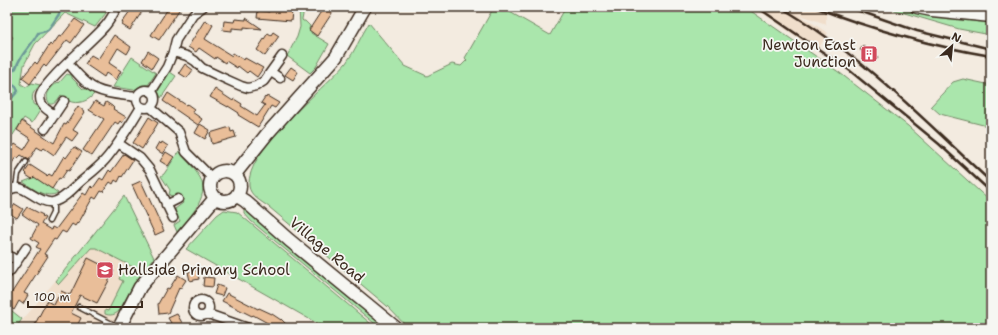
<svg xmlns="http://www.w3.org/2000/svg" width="998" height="335" font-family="'Shantell Sans',sans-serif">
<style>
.built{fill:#f0decb}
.green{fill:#aae6ac;stroke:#728865}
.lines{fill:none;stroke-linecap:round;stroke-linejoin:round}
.stream{stroke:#6d9897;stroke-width:2.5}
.building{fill:#e9be99;stroke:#3b2a1e}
.lane-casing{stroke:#3b2a1e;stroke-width:7}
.street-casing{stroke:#3b2a1e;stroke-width:11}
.secondary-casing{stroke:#3b2a1e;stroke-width:15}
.lane{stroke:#f6f6f2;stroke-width:4}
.street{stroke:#f6f6f2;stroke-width:8}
.secondary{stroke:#f6f6f2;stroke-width:12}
.rail{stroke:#3b2a1e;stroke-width:2.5}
.labels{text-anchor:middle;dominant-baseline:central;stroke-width:3.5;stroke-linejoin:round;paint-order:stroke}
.poi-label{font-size:15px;fill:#3b2a1e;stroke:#f6f6f2;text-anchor:end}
.street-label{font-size:15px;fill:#3b2a1e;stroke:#f6f6f2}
</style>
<rect width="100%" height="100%" fill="#f3ebe0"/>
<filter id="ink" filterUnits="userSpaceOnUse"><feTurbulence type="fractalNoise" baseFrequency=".025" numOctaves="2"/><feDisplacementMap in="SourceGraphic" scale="8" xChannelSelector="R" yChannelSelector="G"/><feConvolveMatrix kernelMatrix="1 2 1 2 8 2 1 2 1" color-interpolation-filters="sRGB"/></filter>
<g filter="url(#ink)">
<path class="built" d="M754,7H816L826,11V24L798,14L828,33L817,51Z
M124,196L154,258L134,284L110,328H16L90,239Z"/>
<path class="green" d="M7,7H106L105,9L106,13L95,27L65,13L35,44L24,65L21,84L26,87L32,83L40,85C34,93 31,92 33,104L41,109L32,123L24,118L13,135H7V40L13,38L12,36L7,37Z
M299,7H302L303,15L302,20L303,21H305L310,26L309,29L312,31L311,33L329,44L316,67L310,73L287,56L297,37L300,27Z
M494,7H501L550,35L566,7H745L840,73L908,126L991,202V328H408L387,306L269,207C262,202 250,196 249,186C246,149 322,91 346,63C355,51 361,36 369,23L405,66L427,76L452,64L461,66L467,60L465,58Z
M884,7H906L983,20L991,22V35L959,29Z
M132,57L156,73L148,85H142L134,90L113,87Z
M170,72L176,76L161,98L158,91Z
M67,74L70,75L72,74V78L83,89H87L94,94C89,101 77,105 69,101C67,100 64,97 61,95C58,99 55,105 50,104C43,95 50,88 58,82L59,83Z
M963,79L991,85V127L940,114L931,106L953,82Z
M179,151C185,159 192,165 197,173C214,194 190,216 177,232L174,225L180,221L175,212V209L183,203L180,198L169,195L170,190L161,176L164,174Z
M36,177L58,193C45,199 34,189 23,182Z
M124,196L154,258L134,284L119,311C115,315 110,316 105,314V310L108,311L123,281L119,279L121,274L130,273L133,267L96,248H91L59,284L56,281Z
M224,210L237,212L376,328H325L186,249L217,215Z
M244,210L250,213L385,324L384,327L385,328H380L251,221L244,213Z
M7,307L22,319L16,328H7Z"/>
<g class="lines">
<path class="stream" d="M7,80L10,73L16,68C20,54 31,47 38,33C41,32 45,32 48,30C50,28 62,10 63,7
M7,81L16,87L18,91L10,100V114L7,118"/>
</g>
<path class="building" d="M133,7H145L130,30L122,25L123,23L122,22Z
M169,7H181L159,40L151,35Z
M324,7H336L317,36L309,30Z
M258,10L269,12L270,10L292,11L291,21L257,18Z
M246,18L262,29L244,27V29L232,28V31L223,30L224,21L234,22L235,19L246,20Z
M75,19L84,25L71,43L67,40L46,67L44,65L30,84L22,78L35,62L37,64L50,44L52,46L59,36L61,37Z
M205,20L213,25L205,39L232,56L233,53L244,60L245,58L263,68L257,77L249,71L247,73L238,66L237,68L226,61L225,63L216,57L215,59L199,48L196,52L188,47Z
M273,32L279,36L265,56L257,50L268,33L271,35Z
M114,35L131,47L127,54L118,48L109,63L121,71L116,80L106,73L104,77L85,64L91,55L98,59Z
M863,46L878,57L874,62L860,50Z
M148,51L158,58L152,68L142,61Z
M185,64L193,70L187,78L179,73Z
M291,67L298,72L293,80L285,75Z
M215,89L233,101L234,99L242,104L241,106L257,116L265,105L261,103L265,97L266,98L267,96L279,103L275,108L271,106L258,127L238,115L239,113L228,106V107L210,97Z
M168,93L186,105L187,104L194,109L192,112L202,119L198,125L163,101Z
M95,101L104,106L106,102L112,106L114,108L113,109L126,117L122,123L120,121L118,124L115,122L92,156L83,150L104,119L89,110Z
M78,106L85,112L73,130L78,133L72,141L66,137L54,155L44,148L42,150L37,147L29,160L21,155L18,158L16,157L7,171V156L15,144L24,150L31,139L17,130L22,121L54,143L64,124L66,125Z
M149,117L158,123L142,149L133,143Z
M200,124L210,130L205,139L195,133Z
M230,127L231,132L234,131L236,137L212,144L210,133Z
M159,142L161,144L162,142L168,146L163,154L155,149Z
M74,147L82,152L69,171L67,170L61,179L59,178L52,189L34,177L32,179L26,175L27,174L25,172L30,165L47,176L49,174L52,176L64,156L66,158Z
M166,152L174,157L168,166L160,161Z
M124,154L133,160L122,177L121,176L118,182L115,180L113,184L110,182L103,192L101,191L96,199L93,197L78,224L77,223L75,226L72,224L66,233L62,231L56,240L54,239L44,254L48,256L24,293L28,295L23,304L19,301L14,310L7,305V300L40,249L36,247L39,243L31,238L38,225L22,214L27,207L43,215L42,216L45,218L41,224L51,230L52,227L56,229L83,193L86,195L91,186L93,188L100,178L103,180L109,170L111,172Z
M141,181L164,231L155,235L132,185Z
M15,204L23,209L17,218L9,213Z
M88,258L114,271L97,303L80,295L71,313L81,318L76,328H33L47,301L54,305L61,291L70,295Z
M197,270L199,279L190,281L188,272Z
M178,275L186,280L180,289L179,288L168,313L159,314L158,304L167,288L169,289Z
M204,277L214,278L213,287L203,286Z
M217,285L225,288L222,296L214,294Z
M227,293L258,309L259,308L272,314L281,320V319L290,328H278L274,324L273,326L253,315L252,316L222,301Z
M177,314L185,328H174L168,318Z"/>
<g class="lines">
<g class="lane-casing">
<path id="lane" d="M16,187L18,174L26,162
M49,221L53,213V202
M79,307L118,327"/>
</g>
<g class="street-casing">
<path id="street" d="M173,52L187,56L195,61L202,68L221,77L241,86L248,88L256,86L264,81L282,56
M68,63C76,72 85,84 96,89C108,95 124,95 137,97
M271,72L280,78
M137 99a9 9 0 1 1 18 0a9 9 0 1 1-18 0Z
M151,92L167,67L173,52L176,40L193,14L203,7
M150,107L179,132L186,152L212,178
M55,115C49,111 40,107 40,97C40,84 95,39 106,25C110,20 114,13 117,7
M45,129L64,101
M118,143L140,158L150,170L173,218
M7,193C20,176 36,205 53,202C62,200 71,191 78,184C87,176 97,169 105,160C119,144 130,125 141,107
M166,205L178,199
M7,254L17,261
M7,274L11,270L26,248
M193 308a8 8 0 1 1 16 0a8 8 0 1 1-16 0Z
M208,314L248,328"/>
</g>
<g class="secondary-casing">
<path id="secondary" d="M917,7L932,10L991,16
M210 186a15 15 0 1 1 30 0a15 15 0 1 1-30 0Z
M235,174L267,134L336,57L365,7
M237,196L245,201L289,240L396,328
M119,328L140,287L215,198"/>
</g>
<use href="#lane" class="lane"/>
<use href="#street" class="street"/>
<use href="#secondary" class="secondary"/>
<path class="rail" d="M757,7L849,70L939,144L991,192
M780,7C860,53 924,120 991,182
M814,7C871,29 931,46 991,56
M848,7L917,31L991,49"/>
</g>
</g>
<defs>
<g id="building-square" transform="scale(0.9)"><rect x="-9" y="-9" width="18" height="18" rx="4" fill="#d1495b" stroke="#f6f6f2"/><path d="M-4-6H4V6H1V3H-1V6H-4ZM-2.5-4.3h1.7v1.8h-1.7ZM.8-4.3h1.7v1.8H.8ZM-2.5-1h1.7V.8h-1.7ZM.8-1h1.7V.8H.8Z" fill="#fff"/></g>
<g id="school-square" transform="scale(0.9)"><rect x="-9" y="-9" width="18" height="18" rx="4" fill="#d1495b" stroke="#f6f6f2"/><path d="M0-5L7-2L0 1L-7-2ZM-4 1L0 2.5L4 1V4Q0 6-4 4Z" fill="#fff"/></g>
</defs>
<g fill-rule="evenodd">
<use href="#building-square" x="869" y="54"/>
<use href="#school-square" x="105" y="270"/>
</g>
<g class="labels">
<g class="poi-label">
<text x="856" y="45">Newton East<tspan x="856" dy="17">Junction</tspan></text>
<text x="118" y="270" text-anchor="start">Hallside Primary School</text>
</g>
<g class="street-label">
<text transform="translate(327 250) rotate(40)">Village Road</text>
</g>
</g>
<rect width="998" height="335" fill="none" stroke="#f6f6f2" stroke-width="24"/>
<rect x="12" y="12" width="974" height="311" fill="none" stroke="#3b2a1e" stroke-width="1.5" filter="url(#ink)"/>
<g transform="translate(952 46) rotate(27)" stroke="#f6f6f2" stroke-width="3" paint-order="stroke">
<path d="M0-3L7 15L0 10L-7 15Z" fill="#3b2a1e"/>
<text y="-6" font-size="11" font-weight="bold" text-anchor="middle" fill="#3b2a1e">N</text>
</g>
<path d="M28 301v6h114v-6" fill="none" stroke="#3b2a1e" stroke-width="2"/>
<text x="34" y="301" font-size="12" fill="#3b2a1e" stroke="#f6f6f2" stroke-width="3" paint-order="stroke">100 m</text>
</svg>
